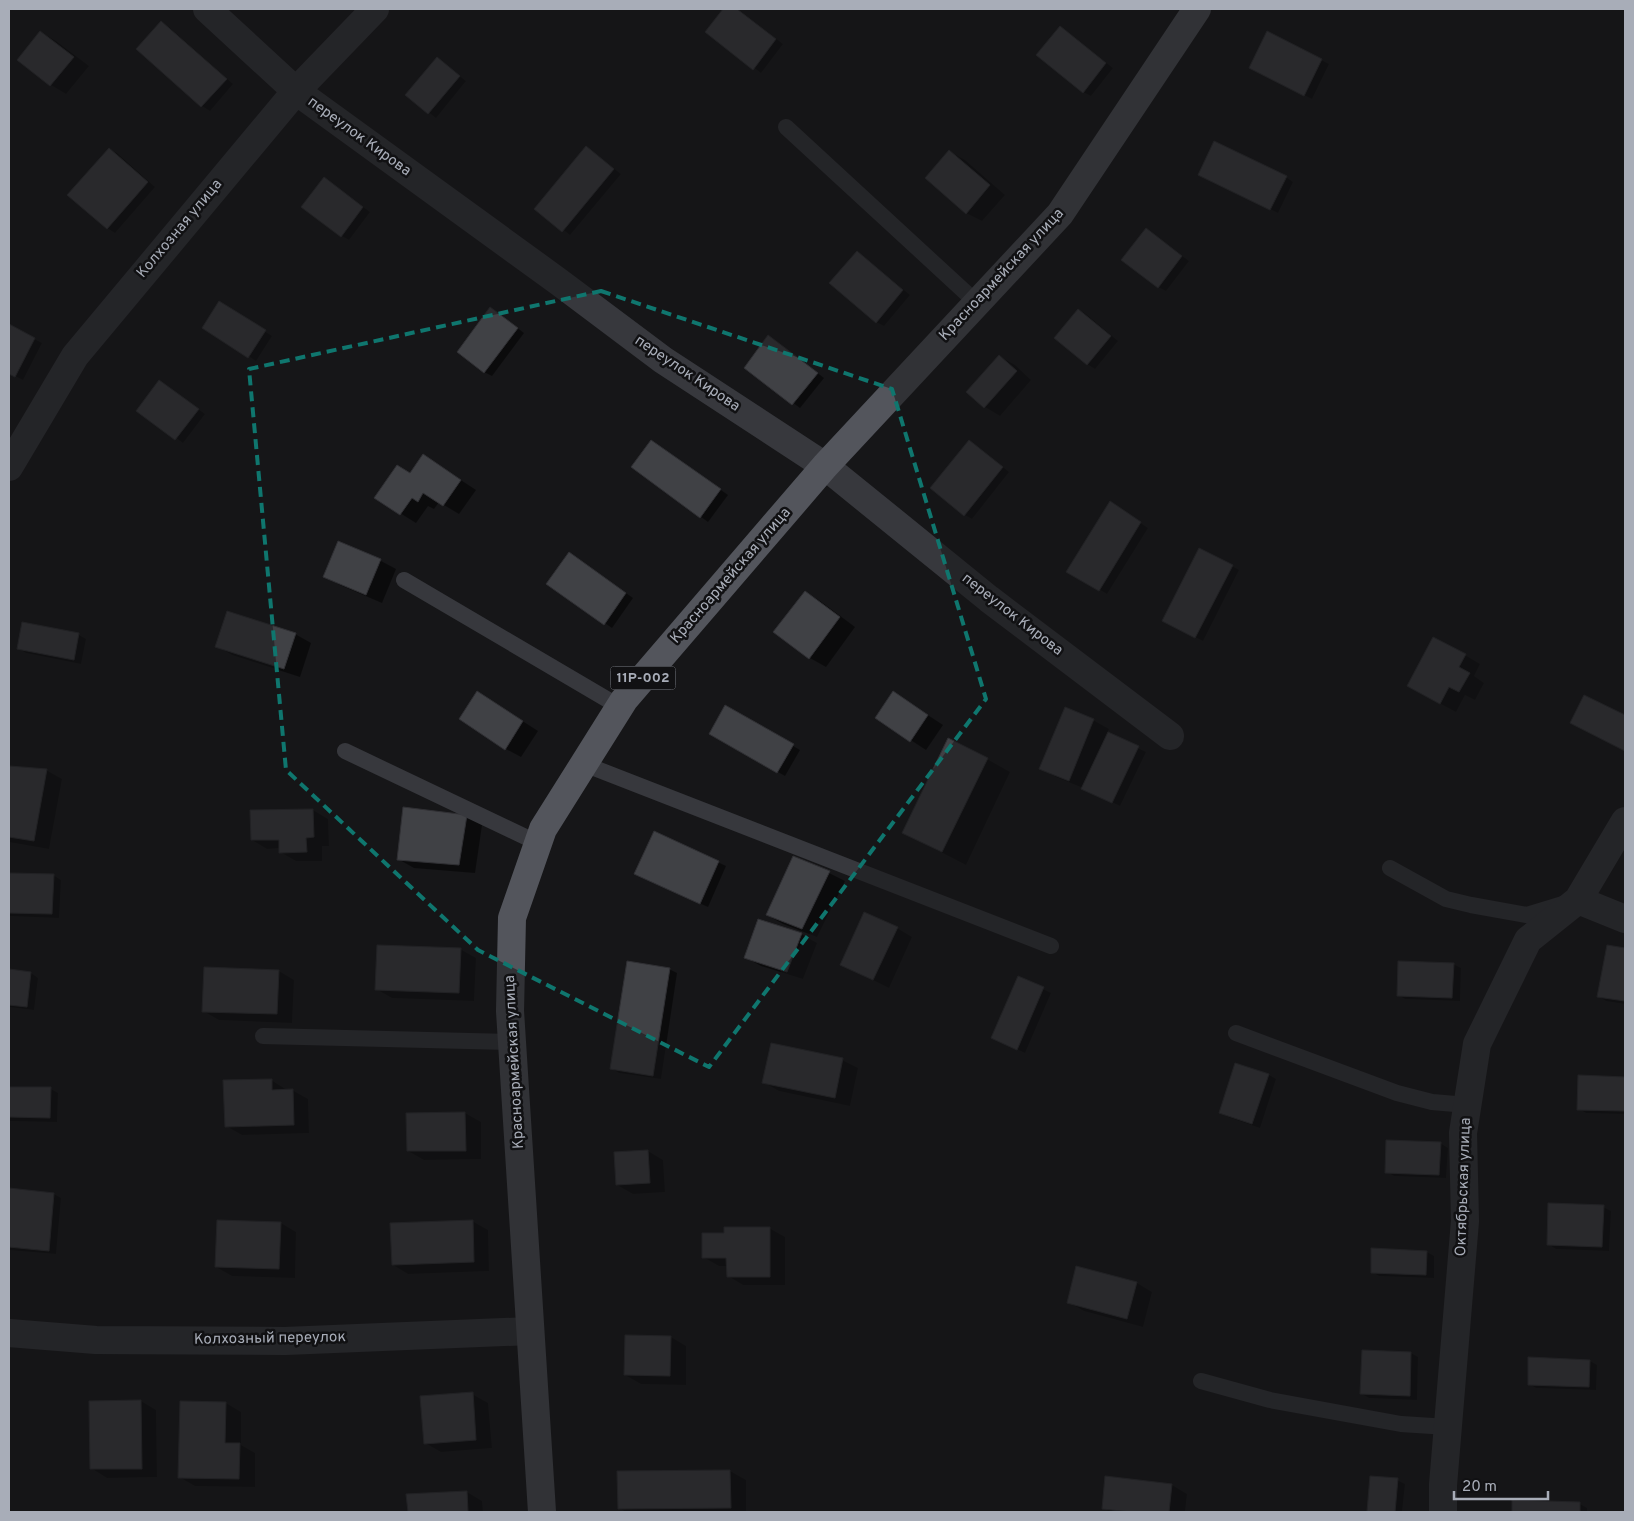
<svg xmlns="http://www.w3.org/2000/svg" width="1634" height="1521" font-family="Overpass,sans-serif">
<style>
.shadow{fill:#0007}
.building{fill:#404145;stroke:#303034}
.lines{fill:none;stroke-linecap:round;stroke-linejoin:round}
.lane{stroke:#37383d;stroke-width:16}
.street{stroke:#37383d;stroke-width:28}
.primary{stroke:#53555c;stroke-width:28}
.marked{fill:none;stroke:#0f766e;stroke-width:4;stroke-dasharray:10 6;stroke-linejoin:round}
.labels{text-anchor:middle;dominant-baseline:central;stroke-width:5;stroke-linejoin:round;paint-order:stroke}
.shield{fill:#111113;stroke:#7b7e86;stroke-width:1}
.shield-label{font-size:14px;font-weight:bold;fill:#a8adb8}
.street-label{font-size:15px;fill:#a8adb8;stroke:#111113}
</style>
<rect width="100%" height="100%" fill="#161618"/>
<path class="shadow" d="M725,9H738L783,44L761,73L707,32Z
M162,22L169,27L233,84L210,111L202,106L138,49Z
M1060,27L1113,68L1091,96L1083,92Z
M41,32L56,41L89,66L66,94L51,85L19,60Z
M1268,33L1329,64L1312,99L1258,72Z
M437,59L466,81L436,118L407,95Z
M586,147L621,174L570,235L536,208Z
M109,149L117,153L155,187L115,233L107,228Z
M949,151L965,160L1005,195L982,221L966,213Z
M1286,177L1293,182L1278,213L1207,178Z
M331,183L370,212L349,240L342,236Z
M1153,234L1189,261L1166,291L1158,287Z
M857,252L864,257L910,295L884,326L876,322Z
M227,307L272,336L256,361L204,328Z
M1079,310L1086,314L1118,341L1095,369L1087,364Z
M498,313L524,333L492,376L484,372Z
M9,326L42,343L23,380L9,373Z
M769,336L824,378L800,408L745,367Z
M999,356L1015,365L1031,380L1000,416L985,407Z
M167,386L205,414L183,443L138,410Z
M659,446L728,495L708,522L633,467Z
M977,446L1009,472L972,519L965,515Z
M424,456L476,490L459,514L439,502L434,509L428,506L416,523L376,498L411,474Z
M1117,507L1148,528L1107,594L1068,571Z
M338,543L381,561L396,569L382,603L340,585L324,576Z
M576,558L633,598L612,628L548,584Z
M1232,566L1239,570L1203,641L1171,625Z
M805,592L820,601L855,627L826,667L810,658L775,632Z
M295,634L311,643L300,677L232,655L217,646Z
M79,635L86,639L81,664L26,653L18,648Z
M1465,655L1480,664L1474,676L1484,683L1475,700L1465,695L1456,712L1424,695Z
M894,693L943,725L926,750L877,718Z
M493,702L538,731L521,757L506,749Z
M725,707L800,750L785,776L710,733Z
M1066,709L1093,720L1109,729L1107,733L1146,752L1120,806L1083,788L1056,777L1041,768Z
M987,759L1010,772L966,865L904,833Z
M9,768L46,770L62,779L49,849L9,842Z
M313,810L328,819L329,846H322V861H296L280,852V848L267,849L252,840Z
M467,816L482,825L475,873L414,868L398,859Z
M655,833L726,866L708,907L643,878Z
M794,858L829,873L845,881L817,937L783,924L767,915Z
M9,874L53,875L61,880L59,918L9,916Z
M897,928L912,937L889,988L841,964Z
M801,934L817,943L803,979L761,966L745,957Z
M1608,946L1625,949V1004L1606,1001L1598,996Z
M460,949L476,958L474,1001L392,998L376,989Z
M1453,964L1461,968L1460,1001L1405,999L1398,995Z
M669,969L677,973L661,1079L619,1073L611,1068Z
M9,971L31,973L38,978L34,1010L9,1007Z
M279,971L294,980L292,1023L219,1020L203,1011Z
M1019,977L1051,993L1025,1053L1000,1041Z
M842,1060L858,1068L850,1106L779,1091L763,1082Z
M1269,1075L1276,1079L1260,1128L1228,1117L1221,1113Z
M1580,1077L1625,1078V1114L1586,1113L1579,1109Z
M271,1080L287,1090H292L308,1099L309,1133L242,1135L226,1126Z
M9,1088L51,1089L58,1093L57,1122L9,1121Z
M465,1113L481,1122V1159L424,1160L408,1151L407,1114Z
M1440,1143L1448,1148L1446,1178L1394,1176L1387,1172Z
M648,1151L663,1160L665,1192L633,1194L617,1185Z
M9,1190L54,1194L61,1198L56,1254L9,1250Z
M1603,1207L1611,1211L1609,1251L1556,1249L1548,1244Z
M472,1221L488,1230L489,1271L408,1274L393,1265Z
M281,1223L296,1232L295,1278L232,1276L216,1267Z
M769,1228L785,1237V1285H743L728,1276V1266H719L703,1257L725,1234Z
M1427,1252L1434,1256V1278L1379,1276L1372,1272Z
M1137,1283L1152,1292L1143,1327L1084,1311L1068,1302Z
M671,1337L686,1346V1385L641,1384L625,1375Z
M1411,1353L1418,1357L1417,1400L1369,1398L1362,1394Z
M1590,1361L1597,1365L1596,1390L1536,1388L1529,1384Z
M472,1394L488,1403L492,1448L441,1452L425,1443Z
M141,1401L156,1410L157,1477L107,1478L91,1468Z
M226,1403L241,1412V1445L255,1453V1487L195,1486L179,1477Z
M730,1471L746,1480V1512H626L619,1508L618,1472Z
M1371,1478L1397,1480L1405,1484L1402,1512H1368Z
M1172,1485L1187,1494L1185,1512H1110L1103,1508Z
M467,1492L482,1501L483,1512H409L408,1496Z
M1514,1501L1580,1504L1587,1508V1512H1513Z"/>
<path class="building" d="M723,9H737L776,39L753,70L705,32Z
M161,21L227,79L201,107L136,49Z
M1060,26L1106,63L1083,93L1036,55Z
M40,31L74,57L50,86L17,60Z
M1267,31L1322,59L1304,96L1249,68Z
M437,57L460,76L428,114L405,95Z
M1214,141L1287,176L1270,210L1198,175Z
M586,146L614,169L562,232L534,209Z
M109,148L148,182L107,229L67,195Z
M949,150L990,185L966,214L925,178Z
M324,177L363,207L341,237L301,207Z
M1146,228L1182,256L1158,288L1121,260Z
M857,251L903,290L876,323L829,283Z
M219,301L266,330L248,358L202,328Z
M490,307L518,328L484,373L457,352Z
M1078,309L1111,336L1087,365L1054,338Z
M9,324L35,338L15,377L9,374Z
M768,335L818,373L792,405L744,368Z
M999,355L1017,371L984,408L966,392Z
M159,380L199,409L175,440L136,411Z
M651,440L721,489L700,518L631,467Z
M969,440L1003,467L964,516L930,488Z
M423,454L461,480L443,506L423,493L418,502L412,498L400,515L374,498L397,465L410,473Z
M1110,501L1141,522L1099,591L1066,572Z
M338,541L381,559L366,595L323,577Z
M1199,548L1233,565L1195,638L1162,621Z
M569,552L626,593L604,625L546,584Z
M805,591L840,617L809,659L773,632Z
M227,611L296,633L284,669L215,647Z
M22,622L79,633L74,660L17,649Z
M1433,637L1466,654L1459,667L1470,673L1459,692L1449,687L1440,704L1407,686Z
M477,691L523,721L505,750L459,719Z
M893,691L928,715L910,742L875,718Z
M1584,695L1625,715V751L1570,723Z
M725,705L794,744L777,773L709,734Z
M1065,707L1094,719L1069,781L1039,769Z
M1108,732L1139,746L1112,803L1081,789Z
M948,738L988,758L942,852L902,833Z
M9,766L47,769L34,841L9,837Z
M403,807L467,815L459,865L397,860Z
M313,809L314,837L306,838L307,852L279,853V840H251L250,810Z
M654,831L719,861L700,904L634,874Z
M793,856L830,871L802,929L766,915Z
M9,873L54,874L52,914L9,913Z
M864,912L898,927L873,980L840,965Z
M758,919L802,933L787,972L744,958Z
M377,945L461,948L459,993L375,990Z
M1607,945L1625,948V1001L1597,997Z
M627,961L670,968L653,1076L610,1069Z
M1398,961L1454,963L1452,998L1397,996Z
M204,967L279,970L277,1014L202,1012Z
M9,969L31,972L27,1007L9,1005Z
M1018,976L1044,987L1017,1050L991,1038Z
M771,1043L843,1058L835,1098L762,1083Z
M1235,1063L1269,1074L1252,1124L1219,1113Z
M1578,1075L1625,1077V1111L1577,1110Z
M272,1079V1090L293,1089L294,1125L225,1127L223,1080Z
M9,1087H51L50,1118L9,1117Z
M465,1112L466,1151H407L406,1113Z
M1386,1140L1441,1142L1439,1175L1385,1173Z
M648,1150L650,1183L616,1185L614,1152Z
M9,1188L54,1193L49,1251L9,1247Z
M1548,1203L1604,1205L1602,1247L1547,1245Z
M217,1220L281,1222L279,1269L215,1267Z
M473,1220L474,1262L392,1265L390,1223Z
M724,1227H770V1277H727L726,1258H702V1233H724Z
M1371,1248L1427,1251L1426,1275L1371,1273Z
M1076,1266L1137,1282L1127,1319L1067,1303Z
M625,1335L671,1336L670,1376L624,1375Z
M1362,1350L1411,1352L1410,1396L1360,1394Z
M1528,1357L1590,1360L1589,1387L1528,1385Z
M473,1392L476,1440L424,1444L420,1396Z
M141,1400L142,1469H90L89,1401Z
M180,1401L226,1402L225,1443H240L239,1479L178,1478Z
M730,1470L731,1508L618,1509L617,1471Z
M1105,1476L1172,1484L1169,1512H1131L1102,1509Z
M1370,1476L1398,1478L1395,1512H1367Z
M467,1491L468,1512H408L406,1494Z
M1512,1500L1580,1502V1512H1512Z"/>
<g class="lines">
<path class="lane" d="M786,127L977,303
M404,580L620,707
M345,751L538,843
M584,764L1051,946
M1390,868L1446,899L1471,905L1527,915L1563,904
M1236,1033L1397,1093L1432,1102L1467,1105
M263,1036L512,1042
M1201,1381L1270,1400L1401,1424L1448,1427"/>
<path class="street" d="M207,9L296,91L559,282L663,360L825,466L989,599L1170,736
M9,467L75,356L296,91L375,9
M1578,900L1625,919
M9,1333L96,1340L285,1341L530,1331
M1443,1512V1485L1465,1221L1463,1133L1477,1044L1528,940L1578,900L1625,821"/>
<path class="primary" d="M542,1512L510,1011L512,918L543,829L624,700L825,466L1060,214L1197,9"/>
</g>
<path d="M0 0H1634V1521H0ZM601,291L892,389L986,699L709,1067L478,950L286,770L249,369Z" fill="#161618" fill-opacity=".55" fill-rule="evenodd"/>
<path class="marked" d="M601,291L892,389L986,699L709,1067L478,950L286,770L249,369Z"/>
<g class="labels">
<rect class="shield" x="610.5" y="666.5" width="65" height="23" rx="4"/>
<g class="shield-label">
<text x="643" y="678">11Р-002</text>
</g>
<g class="street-label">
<text transform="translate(359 137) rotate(36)">переулок Кирова</text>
<text transform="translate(180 229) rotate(-50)">Колхозная улица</text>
<text transform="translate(1002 275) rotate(-47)">Красноармейская улица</text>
<text transform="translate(687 374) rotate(34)">переулок Кирова</text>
<text transform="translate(731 576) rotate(-49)">Красноармейская улица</text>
<text transform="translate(1012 615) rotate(38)">переулок Кирова</text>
<text transform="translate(515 1062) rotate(-93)">Красноармейская улица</text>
<text transform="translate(1464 1187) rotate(-88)">Октябрьская улица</text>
<text transform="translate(270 1339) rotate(-1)">Колхозный переулок</text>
</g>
</g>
<rect width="1634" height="1521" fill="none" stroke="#a8adb8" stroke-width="20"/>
<path d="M1454 1491v8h94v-8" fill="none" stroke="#a8adb8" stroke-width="2.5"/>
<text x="1462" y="1491" font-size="15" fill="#a8adb8" stroke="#111113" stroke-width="4" paint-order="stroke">20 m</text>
</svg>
